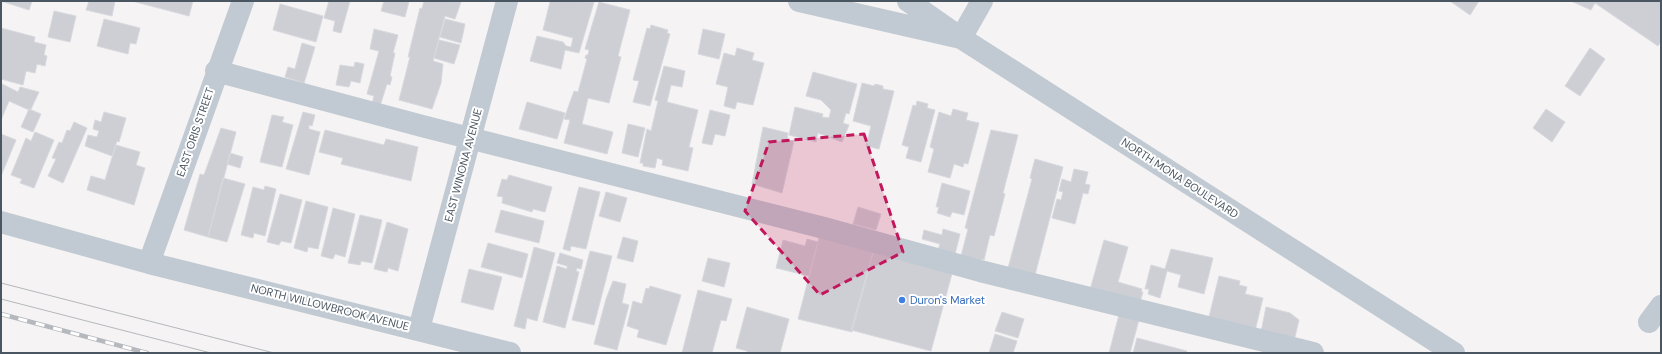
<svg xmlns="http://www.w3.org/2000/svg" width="1662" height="354" font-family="'DM Sans',sans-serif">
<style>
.building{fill:#cdcfd5;stroke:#d7d9de}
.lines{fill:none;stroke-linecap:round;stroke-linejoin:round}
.minor{stroke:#c1cad2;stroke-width:22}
.tram{stroke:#b5b8bd;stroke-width:1}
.rail-casing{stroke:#b5b8bd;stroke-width:4.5}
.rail{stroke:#fff;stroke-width:3;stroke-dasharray:9;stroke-linecap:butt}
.marked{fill:#c2185b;fill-opacity:0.2;stroke:#c2185b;stroke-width:3;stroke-dasharray:8 5;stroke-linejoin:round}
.shop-dot{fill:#3f7fe0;stroke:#fff;stroke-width:1.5}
.labels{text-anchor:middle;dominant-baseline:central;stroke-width:4;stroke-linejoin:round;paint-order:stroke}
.street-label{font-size:11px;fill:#4a5661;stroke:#fff}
.shop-label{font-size:11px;fill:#366cbe;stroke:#fff;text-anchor:start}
</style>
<rect width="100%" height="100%" fill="#f5f3f3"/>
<path class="building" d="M1,1H32L29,10Z
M89,1H115L112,16L86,10Z
M132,1H193L189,16Z
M329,1H350L341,33L333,31L335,21L324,18Z
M384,1H409L405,17L381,11Z
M424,1L461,2L455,19L445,16L433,61L443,64L441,83L432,109L399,100L410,57H408L420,8L422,9Z
M546,1L594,2L579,53L565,50L561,69L530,61L537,36L563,42L566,46L571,47L573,38L543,30L550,2Z
M1450,1H1479L1470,15Z
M1571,1H1661V41L1658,46L1595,3L1591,10Z
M599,2L630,10L618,56L621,57L609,103L588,98L582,124L613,132L607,154L564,143L570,120L564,119L574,91L578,92L587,59L585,58L586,55H588L589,50L585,49Z
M280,4L323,16L316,42L273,30Z
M54,11L76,16L70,42L48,37Z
M104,19L140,28L136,44L130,43L128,54L97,46Z
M445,19L465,24L461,43L440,37Z
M651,25L668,30L667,33L670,34L650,106L633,102L639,81L633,80L647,28L650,29Z
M1,28L35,37L34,42L46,45L44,55L47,56L45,66L37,64L35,73L26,71L23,85L1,79Z
M374,29L398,35L393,53H395L390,76L392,77L390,85L387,84L380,106L372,104L374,96L367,94L379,51L370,49Z
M703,29L725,34L719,59L698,54Z
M439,40L460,45L454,64L434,58Z
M302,43L315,47L304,83L285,77L288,67L295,69Z
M737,48L754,53L752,60L764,63L753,105L737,102L735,109L724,106L728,87L716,84L724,53L735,56Z
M1590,48L1605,59L1580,96L1565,86Z
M355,62L364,64L360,83L351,81L349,87L336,85L340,65L354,67Z
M664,66L685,71L682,87L671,85L667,102L698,110L689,147L693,148L688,171L662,165L663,160L657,158L655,168L643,166V163H640L647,129L651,131L658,101L655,100Z
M813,72L857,84L849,114L846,113L843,123L849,125L842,142L818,133L816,142L789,135L795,107L823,114L822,117L829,118L831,110L821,100L806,96Z
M862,83L874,86L875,84L883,86V89L894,91L879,149L866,146L871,126L853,121Z
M2,84L18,92L20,87L39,92L31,109L29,110L9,101L1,120Z
M917,101L928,104L927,108L935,110L921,162L906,158L909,147L902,145L913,105L916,106Z
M527,102L565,113L557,139L519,129Z
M29,109L41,114L33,132L21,127Z
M953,109L968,113L966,120L979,123L968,164L964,163L963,167L954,164L950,178L928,172L934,149L930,147L939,112L951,116Z
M1546,109L1565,122L1552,142L1533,128Z
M710,110L730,115L725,136L715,134L712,145L702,143Z
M104,112L126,118L119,142L117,141L112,156L85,146L88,135L97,137L99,131L93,129L95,120L101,122Z
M303,112L315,115L312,126L309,125V129L320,132L309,175L286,169Z
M272,115L284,117L282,122L293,125L282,167L260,162Z
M74,122L87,128L63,183L48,176L56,159L52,158L59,142L62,143L67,130L70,131Z
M628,124L645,128L638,157L622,153Z
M763,127L788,133L787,140L794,141L782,193L752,184Z
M221,128L236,132L208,237L184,230L200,174L204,175Z
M325,130L384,145L386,139L418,147L411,181L341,164L343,158L319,152Z
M991,130L1018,135L1003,193L1005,194L994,236L990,235L984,260L982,259L981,261L961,256L968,229L965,228Z
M35,132L54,140L34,188L20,183L22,179L11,175L26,138L31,141Z
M1,134L16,140L1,176Z
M116,145L140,152L136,165L145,168L134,205L87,190L91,176L105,180Z
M230,153L243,157L240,168L227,164Z
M1035,159L1063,167L1035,275L1008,268L1032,179L1030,178Z
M1074,169L1088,172L1085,184L1090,185L1088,194L1083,193L1075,224L1052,218L1057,199L1061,200L1063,192L1059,191L1062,179L1071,182Z
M509,175L552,187L545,212L533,209L532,212L502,203L503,197L497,196L502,179L507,180Z
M223,178L245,184L227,242L208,237Z
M942,183L970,191L964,215L952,212L950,217L937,213L939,207H936Z
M265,186L276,189L265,236L254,233L253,238L241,235L253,187L264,190Z
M579,187L600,192L586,249L571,246L570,251L563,249Z
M606,192L627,198L620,222L599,216Z
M280,194L302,200L291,243L281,241L279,245L267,242Z
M306,201L328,207L318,249L308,247L307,252L294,248Z
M858,207L881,214L876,230L853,224Z
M333,208L355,214L345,257L335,254L333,259L321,256Z
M501,210L544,221L539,243L495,232Z
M360,215L382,220L372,263L361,261L360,265L348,263Z
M387,222L408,229L398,271L388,268L387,272L374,269Z
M943,229L960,234L955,254L938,250L940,244L922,239L924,230L942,235Z
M820,234L874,249L852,332L798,319Z
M623,237L638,241L633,262L617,258Z
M807,239L818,242L809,276L776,268L783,240L805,246Z
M1104,240L1128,247L1118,282L1142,289L1141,292H1143L1140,302L1090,290Z
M488,243L528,254L522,278L481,267Z
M534,247L555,253L537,321L527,318L525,329L514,326Z
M874,249L953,270L931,351L851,330Z
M1171,249L1213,258L1204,294L1178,287L1181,275L1167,271L1160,298L1148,294L1149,289H1145L1151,265L1165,269Z
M590,251L612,256L594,325L572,320Z
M560,253L583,260L581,269L577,268L576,271L579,272L565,328L543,322L557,266L567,269V266L557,263Z
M708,258L730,263L724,287L702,281Z
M469,269L502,277L493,310L461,302Z
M1219,276L1240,281L1239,285L1247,287L1245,294L1263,298L1255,331L1209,317Z
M613,281L626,284L622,303L629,305L617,350L594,344L606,299Z
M650,286L681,295L666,345L637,337L639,330L627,326L633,301L642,304L646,288L649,289Z
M698,290L732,299L726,321L721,320L712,353H682Z
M747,307L789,319L780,353H747V351L736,348Z
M1266,307L1290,313L1299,320L1294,341L1261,332Z
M1120,311L1140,316L1130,353H1109Z
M1002,312L1024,319L1018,338L995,331Z
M995,334L1017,341L1013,353H989Z
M1137,338L1187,351L1186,353H1133Z"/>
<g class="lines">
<path class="minor" d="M799,1L961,38L982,1
M908,1L961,38L1454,353
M216,71L422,126L824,228L980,271L1313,353
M1,222L149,263L510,353
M149,263L243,1
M1649,322L1661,306
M419,329L507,1"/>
<path class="tram" d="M1,283L274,353
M1,299L211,353"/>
<g class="rail-casing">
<path id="rail" d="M1,314L147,353"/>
</g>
<use href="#rail" class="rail"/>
</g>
<path class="marked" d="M864,134L903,252L820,295L745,211L769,142Z"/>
<circle class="shop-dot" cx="902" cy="300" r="4"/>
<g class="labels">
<g class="street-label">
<text transform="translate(195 132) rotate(-71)">EAST ORIS STREET</text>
<text transform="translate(463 165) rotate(-75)">EAST WINONA AVENUE</text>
<text transform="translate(1180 178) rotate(33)">NORTH MONA BOULEVARD</text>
<text transform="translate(330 307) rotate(14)">NORTH WILLOWBROOK AVENUE</text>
</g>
<g class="shop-label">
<text x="910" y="300">Duron's Market</text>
</g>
</g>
<rect width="1662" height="354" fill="none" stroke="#4a5661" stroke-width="4"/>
</svg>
